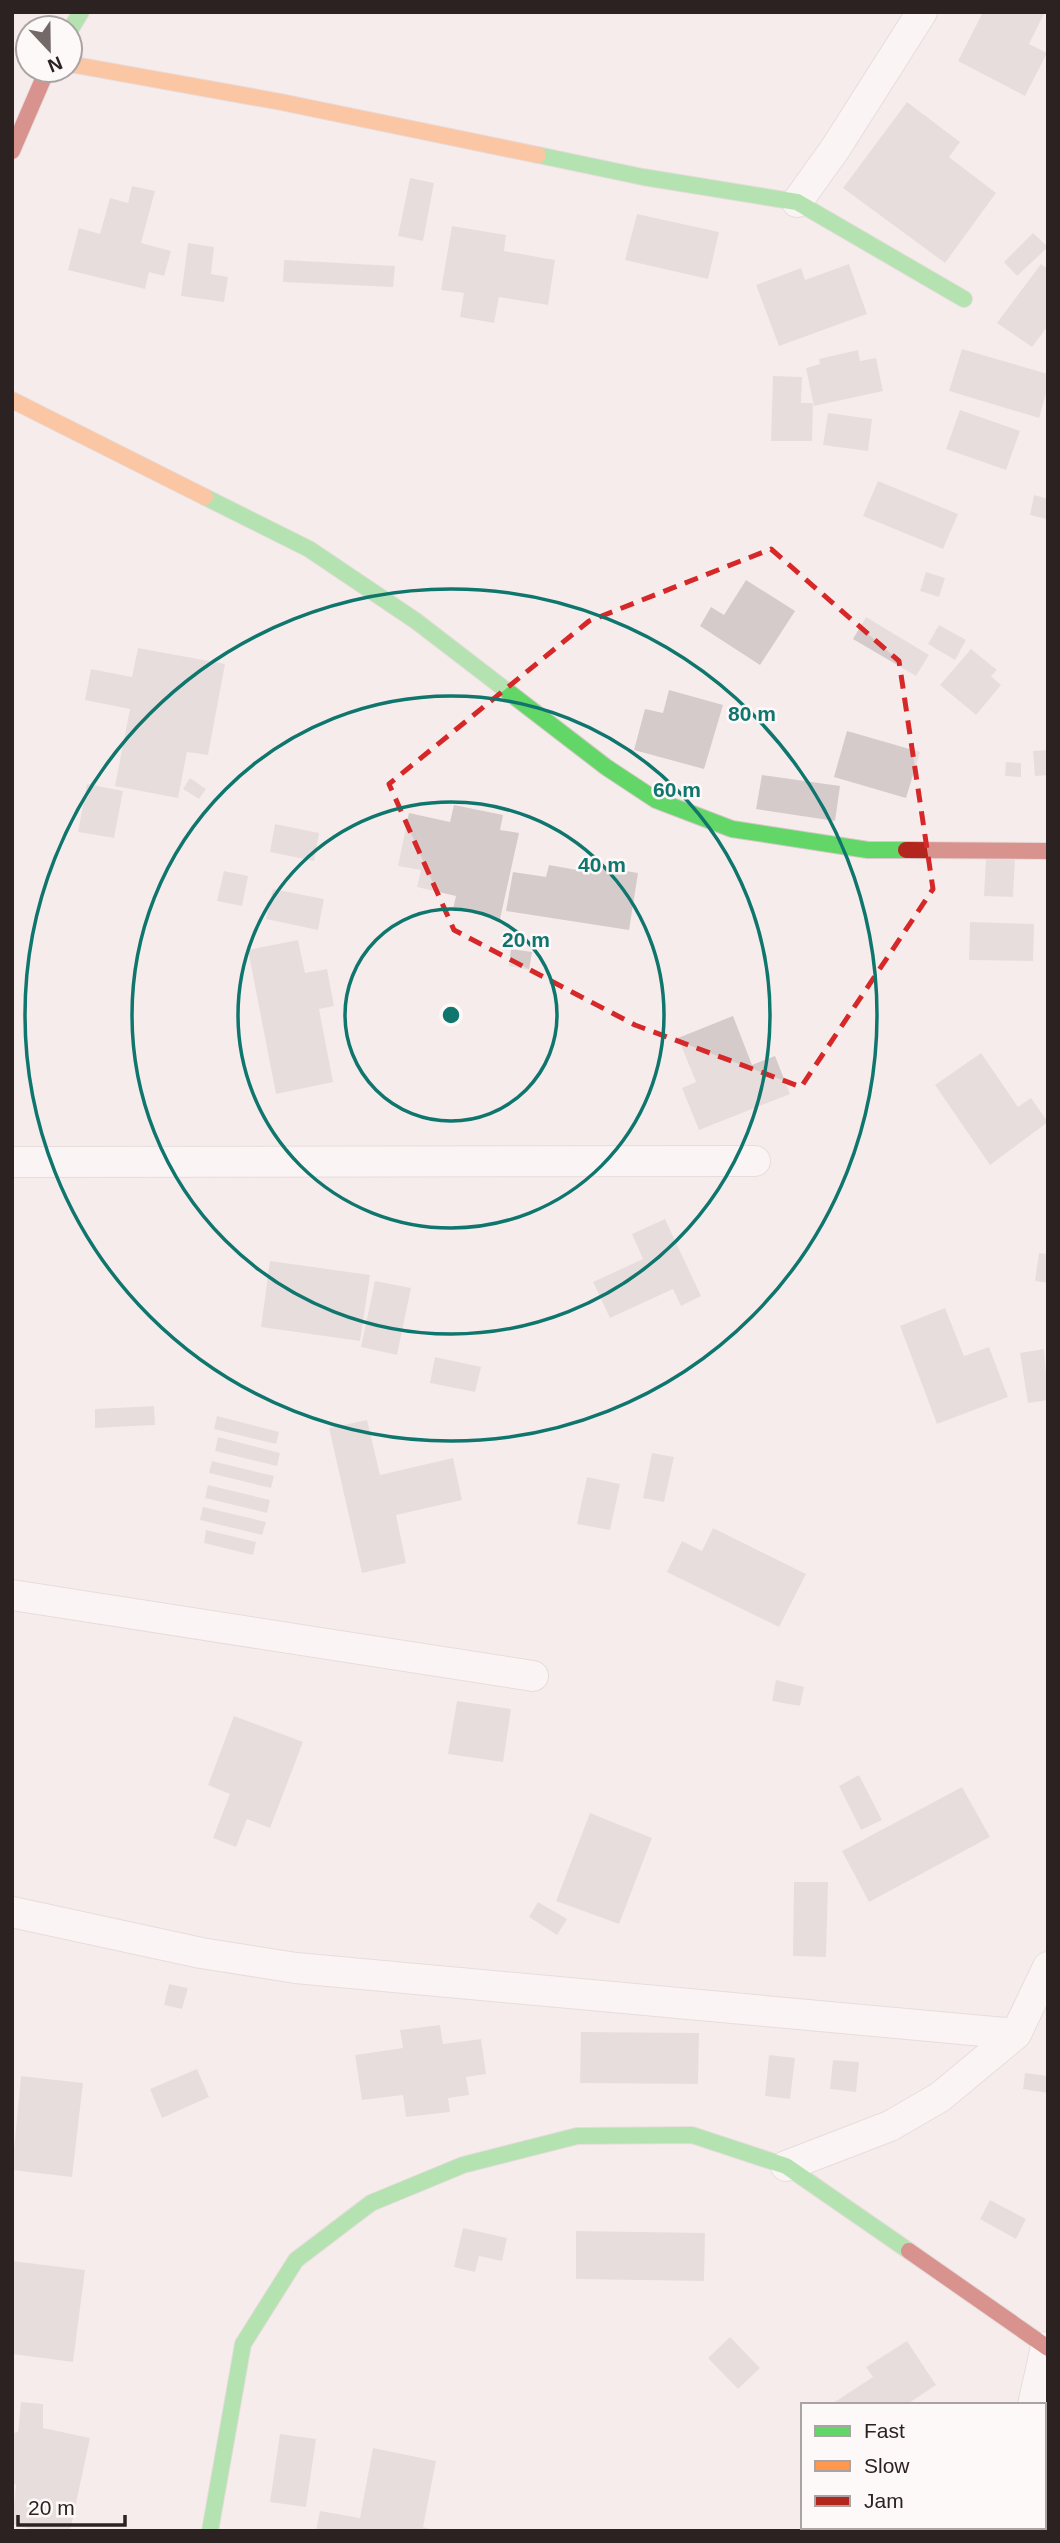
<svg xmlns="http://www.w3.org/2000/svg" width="1060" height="2543" font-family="Helvetica,sans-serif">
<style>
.building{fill:#d5cbcb}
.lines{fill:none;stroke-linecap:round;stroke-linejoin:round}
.street-casing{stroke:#d3c9c8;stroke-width:32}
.fast-casing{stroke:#d3c9c8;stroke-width:18}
.slow-casing{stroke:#d3c9c8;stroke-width:18}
.jam-casing{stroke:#d3c9c8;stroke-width:18}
.street{stroke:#fefcfc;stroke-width:30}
.fast{stroke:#63d668;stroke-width:16}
.slow{stroke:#ff974d;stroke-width:16}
.jam{stroke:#b3261e;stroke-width:16}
.marked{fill:none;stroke:#d62828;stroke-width:5;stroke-dasharray:14 9;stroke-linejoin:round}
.ring{fill:none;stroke:#0f766e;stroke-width:3.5}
.centre{fill:#0f766e;stroke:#fef9f9;stroke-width:3.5}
.ring-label{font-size:21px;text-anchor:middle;font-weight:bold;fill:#0f766e;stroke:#fef9f9;stroke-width:5;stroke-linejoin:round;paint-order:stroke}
</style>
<rect width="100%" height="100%" fill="#f7ecec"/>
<path class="building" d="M983,12H1045L1029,44L1047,53L1025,96L958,61Z
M907,102L960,142L949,157L996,193L945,263L843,188Z
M410,178L434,183L423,241L398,236Z
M132,186L155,191L141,243L171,251L164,276L149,272L145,289L68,270L79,228L100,234L110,198L128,203Z
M637,214L719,232L708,279L625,260Z
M452,226L506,235L504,251L555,260L548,305L499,297L494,323L460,317L464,293L441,290Z
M1033,233L1048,247L1017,276L1004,262Z
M188,243L214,247L211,274L228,277L224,302L181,296Z
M284,260L395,266L393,287L283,282Z
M849,264L867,314L779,346L756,285L801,268L805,280Z
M1041,264L1048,269V326L1032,347L997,323Z
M962,349L1048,374V387L1039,418L949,391Z
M858,350L860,361L876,358L883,391L814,406L806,368L820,364L819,359Z
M773,376L802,377L801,403H813L812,441H771Z
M960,410L1020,431L1006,470L946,449Z
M828,413L872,419L868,451L823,445Z
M878,481L958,514L943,549L863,516Z
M1034,495L1048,499L1046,519L1030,515Z
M926,572L945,578L939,597L920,591Z
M746,580L795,611L760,665L700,626L711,607L724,615Z
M866,617L929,655L916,676L853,639Z
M939,625L966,640L955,660L928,644Z
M138,648L225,664L208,755L187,752L178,798L115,786L130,709L85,700L91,669L132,677Z
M971,649L997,670L991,676L1001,685L976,715L940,685Z
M669,690L723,705L704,769L634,750L645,709L663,713Z
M847,731L920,752L906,798L834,777Z
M1048,750V775L1035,776L1033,751Z
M1006,762L1021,763V777L1005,776Z
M762,775L840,786L835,821L756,809Z
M190,778L206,789L199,799L183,789Z
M87,784L123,791L114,838L78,832Z
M454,805L503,815L500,830L519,833L500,919L453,909L456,896L417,887L421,870L398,866L409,813L450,822Z
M275,824L319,833L314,861L270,852Z
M986,858L1015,859L1013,897L984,896Z
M549,865L588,872L589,865L638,873L629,930L506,911L513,872L546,877Z
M224,871L248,876L242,906L217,901Z
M273,889L324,899L318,930L266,919Z
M970,922L1034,924L1033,961L969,960Z
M298,940L305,973L327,969L334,1006L319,1009L333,1082L276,1094L248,950Z
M511,949L532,952L529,970L509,966Z
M733,1016L752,1065L775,1056L790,1094L699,1130L682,1088L696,1082L678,1038Z
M981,1053L1018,1107L1031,1098L1048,1122L990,1165L935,1085Z
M665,1219L701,1296L681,1306L673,1289L610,1318L593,1282L643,1259L632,1234Z
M1039,1253L1048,1254V1283L1035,1281Z
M270,1261L370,1275L360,1341L261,1327Z
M375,1281L411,1288L397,1355L361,1347Z
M945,1308L964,1356L989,1347L1008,1397L937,1424L900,1326Z
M1044,1349L1048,1400L1028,1403L1020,1353Z
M435,1357L481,1367L475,1392L430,1383Z
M154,1406L155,1425L95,1428V1409Z
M217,1416L279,1432L276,1444L214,1429Z
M367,1420L380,1475L453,1458L462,1500L396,1515L406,1563L362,1573L329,1428Z
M218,1437L280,1453L277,1466L215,1451Z
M652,1453L674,1457L664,1502L643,1498Z
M212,1461L274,1476L271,1488L209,1473Z
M587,1477L620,1484L610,1530L577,1524Z
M208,1485L270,1500L267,1513L205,1498Z
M203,1507L266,1522L262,1535L200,1520Z
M713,1528L806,1574L779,1627L667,1572L682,1541L702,1551Z
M206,1530L256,1542L253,1555L204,1543Z
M776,1680L804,1687L800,1706L772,1701Z
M457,1701L511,1709L503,1762L448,1754Z
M234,1716L303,1742L270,1828L247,1819L236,1847L213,1838L230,1794L208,1785Z
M859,1775L882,1820L861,1830L839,1786Z
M962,1787L990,1837L869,1902L842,1851Z
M590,1813L652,1838L619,1924L556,1901Z
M794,1882H828L826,1957L793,1956Z
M538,1902L567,1919L557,1935L529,1917Z
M169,1984L188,1988L182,2009L164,2005Z
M440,2025L443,2044L481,2039L486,2074L466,2077L469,2095L448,2098L450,2112L406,2117L403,2095L362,2100L355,2055L403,2048L400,2030Z
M581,2032L699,2033L698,2084L580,2083Z
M769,2055L795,2058L790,2099L765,2096Z
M833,2060L859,2062L856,2092L830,2089Z
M197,2069L209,2097L162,2118L150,2089Z
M1025,2073L1048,2076V2093L1023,2089Z
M21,2076L83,2083L72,2177L12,2170Z
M990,2200L1026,2219L1016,2239L980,2219Z
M463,2228L507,2238L502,2261L479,2256L475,2272L454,2267Z
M576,2231L705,2233L704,2281L576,2279Z
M12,2261L85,2270L73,2362L12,2354Z
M730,2337L760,2368L738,2389L708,2358Z
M907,2341L936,2385L906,2405H830L873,2377L866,2367Z
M21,2402L43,2404V2428L90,2438L70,2531H37L12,2524L16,2485L12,2483V2433L18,2432Z
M280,2434L316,2439L306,2507L270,2502Z
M373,2448L436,2461L423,2527L437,2531H316L320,2511L360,2518Z"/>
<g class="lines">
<g class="street-casing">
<path id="street" d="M797,202L835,149L922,12
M12,1162L755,1161
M12,1595L533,1676
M12,1912L201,1953L296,1968L1016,2034
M786,2166L890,2126L940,2097L1016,2034L1048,1967
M1033,2405L1046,2347
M1007,2531V2527"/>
</g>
<g class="fast-casing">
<path id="fast" d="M70,30L81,12
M538,155L643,177L797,202L964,299
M205,497L309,549L416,621L606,767L656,800L732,829L868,850H906
M210,2531L243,2344L296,2260L371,2203L463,2165L577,2136L692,2135L786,2166L909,2251"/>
</g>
<g class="slow-casing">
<path id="slow" d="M70,64L281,102L538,155
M12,400L205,497"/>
</g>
<g class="jam-casing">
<path id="jam" d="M12,151L47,70
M906,850L1048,851
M909,2251L1048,2348"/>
</g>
<use href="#street" class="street"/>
<use href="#fast" class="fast"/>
<use href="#slow" class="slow"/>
<use href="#jam" class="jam"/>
</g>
<path d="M0 0H1060V2543H0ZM771,549L899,661L933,889L801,1087L635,1025L454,930L389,784L589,621Z" fill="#f7ecec" fill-opacity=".55" fill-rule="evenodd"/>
<path class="marked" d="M771,549L899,661L933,889L801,1087L635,1025L454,930L389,784L589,621Z"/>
<g class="ring">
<circle cx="451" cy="1015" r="106"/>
<circle cx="451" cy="1015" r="213"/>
<circle cx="451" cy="1015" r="319"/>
<circle cx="451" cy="1015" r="426"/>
</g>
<circle cx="451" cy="1015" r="10" class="centre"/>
<g class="ring-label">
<text x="752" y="721">80 m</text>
<text x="677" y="797">60 m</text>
<text x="602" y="872">40 m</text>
<text x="526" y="947">20 m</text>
</g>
<rect width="1060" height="2543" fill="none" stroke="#2b2221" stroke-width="28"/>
<rect x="801" y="2403" width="245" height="126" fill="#fef9f9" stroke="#aaa3a3" stroke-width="2"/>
<rect x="815" y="2426" width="35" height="10" fill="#63d668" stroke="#aaa3a3" stroke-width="2"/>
<text x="864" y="2438" font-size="21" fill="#2b2221">Fast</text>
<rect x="815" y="2461" width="35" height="10" fill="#ff974d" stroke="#aaa3a3" stroke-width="2"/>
<text x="864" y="2473" font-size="21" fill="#2b2221">Slow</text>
<rect x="815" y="2496" width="35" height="10" fill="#b3261e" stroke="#aaa3a3" stroke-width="2"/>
<text x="864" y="2508" font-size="21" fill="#2b2221">Jam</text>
<g transform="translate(49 49) rotate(158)"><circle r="33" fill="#fef9f9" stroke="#aaa3a3" stroke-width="2"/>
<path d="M0-5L12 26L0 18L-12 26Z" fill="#726968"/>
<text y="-10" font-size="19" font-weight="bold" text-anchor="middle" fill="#2b2221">N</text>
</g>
<path d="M18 2515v10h107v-10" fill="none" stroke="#2b2221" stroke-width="3.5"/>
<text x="28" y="2515" font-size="21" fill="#2b2221" stroke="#fef9f9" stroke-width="5" paint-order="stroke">20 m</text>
</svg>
